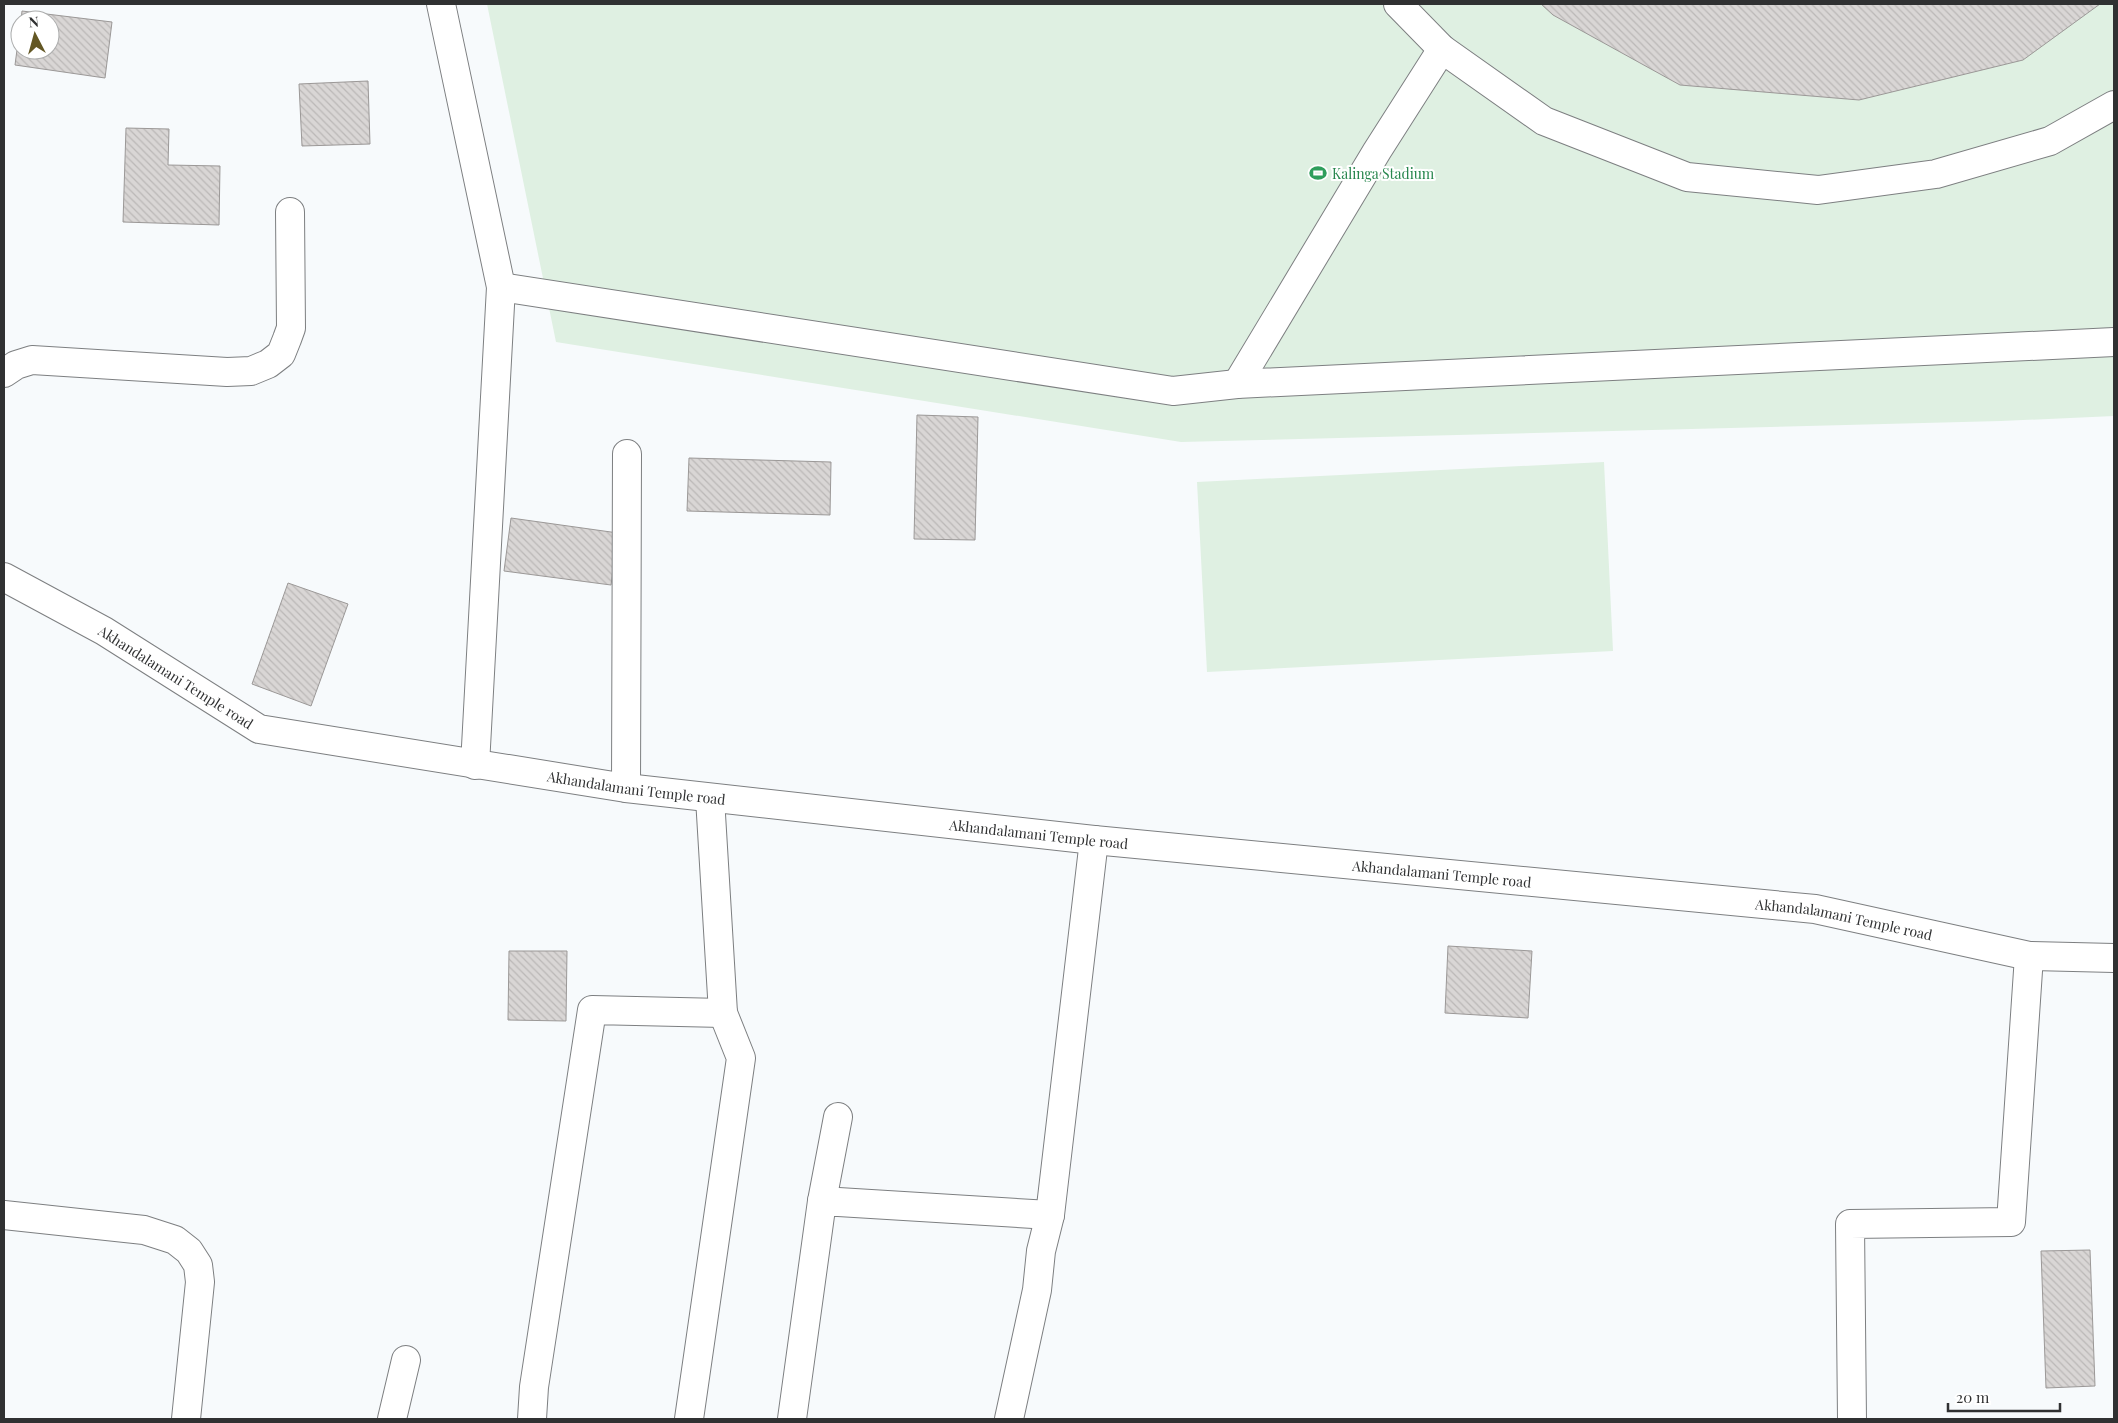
<svg xmlns="http://www.w3.org/2000/svg" width="2118" height="1423" font-family="'Playfair Display',serif">
<style>
.green{fill:#dff0e2}
.building{fill:url(#building-back-hatch);stroke:#9b9897}
.lines{fill:none;stroke-linecap:round;stroke-linejoin:round}
.minor-casing{stroke:#7d7f81;stroke-width:30}
.minor{stroke:#fff;stroke-width:28}
.labels{text-anchor:middle;dominant-baseline:central;stroke-width:4;stroke-linejoin:round;paint-order:stroke}
.leisure-label{font-size:14px;fill:#27864d;stroke:#fff;text-anchor:start}
.street-label{font-size:14px;fill:#303132;stroke:#fff}
</style>
<defs>
<pattern id="building-back-hatch" width="6" height="6" patternUnits="userSpaceOnUse" patternTransform="scale(1.25)"><rect width="6" height="6" fill="#d9d6d5"/><path d="M-1 5l2 2M0 0l6 6M5-1l2 2" fill="none" stroke="#bbb8b7"/></pattern>
</defs>
<rect width="100%" height="100%" fill="#f7fafc"/>
<path class="green" d="M487,4H2114V416L2001,421L1181,442L556,342Z
M1604,462L1613,651L1207,672L1197,482Z"/>
<path class="building" d="M1541,4H2100L2023,60L1859,100L1680,85L1553,15Z
M22,11L112,22L105,78L15,65L20,27V50H50V20H21Z
M368,81L370,144L302,146L299,84Z
M126,128L169,129L168,165L220,166L219,225L123,222Z
M917,415L978,417L975,540L914,539Z
M689,458L831,462L830,515L687,511Z
M511,518L618,533L611,585L504,571Z
M288,583L348,604L311,706L252,684Z
M1448,946L1532,951L1528,1018L1445,1013Z
M509,951H567L566,1021L508,1020Z
M2090,1250L2095,1386L2046,1388L2041,1251Z"/>
<g class="lines">
<g class="minor-casing">
<g id="minor">
<path d="M441,4L501,287L475,765"/>
<path d="M1398,4L1442,49L1544,121L1687,177L1818,190L1936,174L2050,141L2114,105"/>
<path d="M501,287L1173,391L1237,384L2114,342"/>
<path d="M4,373L16,365L32,360L227,372L251,371L268,364L281,354L287,339L291,328L290,212"/>
<path d="M1237,384L1377,151L1442,49"/>
<path id="s1" d="M4,577L104,631L259,729L626,788L1094,840L1815,909L2029,956L2114,958"/>
<path d="M626,788L627,454"/>
<path d="M822,1201L838,1117"/>
<path d="M4,1215L144,1230L175,1240L189,1251L198,1265L200,1282L186,1419"/>
<path d="M392,1419L406,1360"/>
<path d="M532,1419L534,1387L592,1010L723,1013"/>
<path d="M689,1419L741,1058L723,1013L710,798"/>
<path d="M792,1419L822,1201L1050,1215"/>
<path d="M1009,1419L1037,1290L1041,1251L1050,1215L1094,840"/>
<path d="M1852,1419L1850,1224L2011,1222L2029,956"/>
</g>
</g>
<use href="#minor" class="minor"/>
</g>
<defs>
<g id="stadium-bare" transform="scale(1.35)"><path d="M0-5a6.5 5 0 1 0 0 10a6.5 5 0 1 0 0-10ZM-3.5-1.8h7v3.6h-7Z" fill="#2e9e5b" stroke="#fff" stroke-width="2.5" paint-order="stroke"/></g>
</defs>
<g fill-rule="evenodd">
<use href="#stadium-bare" x="1318" y="173"/>
</g>
<g class="labels">
<g class="leisure-label">
<text x="1332" y="173">Kalinga Stadium</text>
</g>
<g class="street-label">
<text stroke="none"><textPath href="#s1" startOffset="199">Akhandalamani Temple road</textPath></text>
<text stroke="none"><textPath href="#s1" startOffset="679">Akhandalamani Temple road</textPath></text>
<text stroke="none"><textPath href="#s1" startOffset="1084">Akhandalamani Temple road</textPath></text>
<text stroke="none"><textPath href="#s1" startOffset="1489">Akhandalamani Temple road</textPath></text>
<text stroke="none"><textPath href="#s1" startOffset="1894">Akhandalamani Temple road</textPath></text>
</g>
</g>
<rect width="2118" height="1423" fill="none" stroke="#303132" stroke-width="10"/>
<g transform="translate(35 35) rotate(354)"><circle r="24" fill="#ffffff" stroke="#acadad"/>
<path d="M0-4L9 19L0 12L-9 19Z" fill="#635724"/>
<text y="-8" font-size="14" font-weight="bold" text-anchor="middle" fill="#303132">N</text>
</g>
<path d="M1948 1403v8h112v-8" fill="none" stroke="#303132" stroke-width="2.5"/>
<text x="1956" y="1403" font-size="15" fill="#303132" stroke="#ffffff" stroke-width="4" paint-order="stroke">20 m</text>
</svg>
